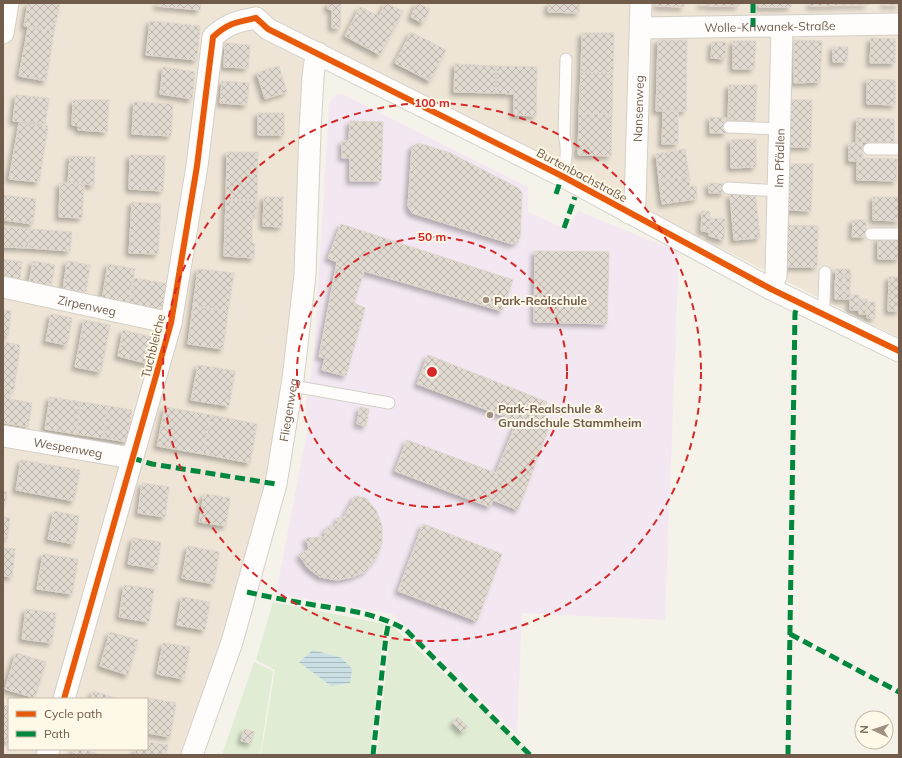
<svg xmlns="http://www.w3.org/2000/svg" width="902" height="758" font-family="Mulish,sans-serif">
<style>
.residential{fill:#eee5d6;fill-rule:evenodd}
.education{fill:#f3e8f1}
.green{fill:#e0ecd4}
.water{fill:url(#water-rules)}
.building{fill:url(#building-cross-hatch);stroke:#ded5cb;filter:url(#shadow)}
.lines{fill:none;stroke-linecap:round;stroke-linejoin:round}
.lane-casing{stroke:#d4cfc7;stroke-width:13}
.street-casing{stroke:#d4cfc7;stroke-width:23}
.lane{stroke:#fefdfc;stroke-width:11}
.street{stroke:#fefdfc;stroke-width:21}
.quiet{stroke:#00873e;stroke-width:5;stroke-dasharray:10 5;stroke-linecap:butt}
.cycleway-casing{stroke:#fef8e9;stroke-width:8}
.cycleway{stroke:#e8590c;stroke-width:6}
.ring{fill:none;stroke:#d62828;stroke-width:2;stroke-dasharray:7 5}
.poi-dot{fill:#9f9082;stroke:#fef8e9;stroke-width:1.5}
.labels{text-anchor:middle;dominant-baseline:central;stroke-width:4;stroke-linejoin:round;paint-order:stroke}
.street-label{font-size:12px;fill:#715c4b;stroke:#fef8e9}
.poi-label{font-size:12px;font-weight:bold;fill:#715c4b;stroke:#fef8e9;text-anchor:start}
.centre{fill:#d62828;stroke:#fef8e9;stroke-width:2}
.ring-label{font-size:12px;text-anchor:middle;font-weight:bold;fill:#d62828;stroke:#fef8e9;stroke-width:4;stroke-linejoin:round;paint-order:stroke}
</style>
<defs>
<pattern id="water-rules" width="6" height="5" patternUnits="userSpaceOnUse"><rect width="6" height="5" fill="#cbe0e5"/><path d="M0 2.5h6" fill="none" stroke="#a9b9bc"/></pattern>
<pattern id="building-cross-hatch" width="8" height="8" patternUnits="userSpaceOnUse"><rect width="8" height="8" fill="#e1dad1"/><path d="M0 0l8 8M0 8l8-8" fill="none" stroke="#bbb4ac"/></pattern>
<filter id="shadow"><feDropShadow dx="-3.5" dy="3.5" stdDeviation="2" flood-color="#0004"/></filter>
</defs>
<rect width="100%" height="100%" fill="#f5f2e9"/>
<path class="residential" d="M3,3H899V338L659,217L310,46L309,172L274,477L186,755H3ZM9,699H147V749H9Z"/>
<path class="education" d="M337,94H342L528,187V212L567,230L578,211L679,252L665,620L522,613L517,734L392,614L276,594L309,420L305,409L314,356L329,106L330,101Z"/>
<path class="green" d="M273,602L384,624L370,755H261L275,670L256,660Z
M391,625L517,741L531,755H377Z
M254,662L273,671L260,755H222Z"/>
<path class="water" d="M313,650L342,658L352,669L350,683L331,686L299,662Z"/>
<path class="building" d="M28,3H60L54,31L24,26Z
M157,3H201L200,10L157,6Z
M328,3H341L340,28H332V10L328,9Z
M386,3L403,11L380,55L345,36L360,7L379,16Z
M417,3L430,9L423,23L411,17Z
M549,3H579V13L548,12Z
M657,3H684V7L657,6Z
M701,3H709V5H700Z
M709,3H739V6H709Z
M759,3H791V7H759Z
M810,3H846V5L810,6Z
M846,3H868V5H846Z
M884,3H899V5H884Z
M150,21L200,26L197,60L146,55Z
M28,27L54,31L46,81L19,76Z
M411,32L446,50L430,81L395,63Z
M582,33H614L613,73L581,72Z
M871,38L895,39V63H870Z
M658,40H687L686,111H656Z
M794,40L822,41L820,82L794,83Z
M733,41H756L754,69H733Z
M712,42H726L725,59L711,58Z
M225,43L250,45L248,68L224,67Z
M833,47H848L847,62H833Z
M455,64L496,66V93L454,92Z
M279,66L287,92L265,99L257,73Z
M496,66L537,67L536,116L514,115V94L496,93Z
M163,67L195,72L192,99L160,94Z
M581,72L613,73L612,114L579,113Z
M867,79L895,80V105L867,104Z
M222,81L249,83L247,105L220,103Z
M729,85H757L755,121L728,120Z
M16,95L49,98L45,124L13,121Z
M73,100H109L107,132L78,130L79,126L72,125Z
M790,100H812L811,147H788Z
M134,102L173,104L171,136L132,134Z
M663,111H678V144H662Z
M258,113H284V135H258Z
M579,113L612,114L611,156L578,155Z
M710,117L727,118L726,133H710Z
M857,118L894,119V143L856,142Z
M350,121L383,122L381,181H350V158H342V141H349Z
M19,123L48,126L39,182L9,179Z
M756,139V167L731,168V140Z
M849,143H862L863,158H857L858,161H849Z
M416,144H422L450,153L518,188L522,193L520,237L518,242L512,244L412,213L408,206L412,147Z
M685,149L689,176L659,180L656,154Z
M227,152H258L257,200H226Z
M130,155L165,156L163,191L129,189Z
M70,156L95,157L94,185L68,183Z
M857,158L897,159L896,181L857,180Z
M788,164H813L811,211L786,210Z
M689,176L690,187L696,186L697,199L662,204L659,180Z
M60,183L84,184L82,218L59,217Z
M709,183L724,184V193H709Z
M755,191L760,238L734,240L730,195Z
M3,195L36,199L33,224L3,220Z
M264,197H283L282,227L263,226Z
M873,197H899V221L873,220Z
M226,200H257V214H252V243H255L254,258L224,256Z
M132,202L161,204L158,254L129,253Z
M702,211L710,212L709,232L701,231Z
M710,218L725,219L724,240L709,236Z
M853,220H866V237H852Z
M341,224L513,280L502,311L364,271L354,303L365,308L346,376L322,370L325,358L319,357L337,262L328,258Z
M787,225L818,226L817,267H787Z
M3,227L30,229L28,248L3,247Z
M30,229L72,232L70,251L28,248Z
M878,238H899V259H878Z
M535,251L609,252L607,324L534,322Z
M3,259L22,262L19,284L3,282Z
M33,261L55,265L51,286L29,282Z
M67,261L90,265L86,292L63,289Z
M108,264L135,269L128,304L102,299Z
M198,269L234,273L228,311L193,306Z
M835,269H850L851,276H836Z
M836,276H851L850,283H835Z
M889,277H899V311H888Z
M134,278L168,284L163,311L128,304Z
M835,283H850V291H835Z
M835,291H850V299H835Z
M850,295H859V310H850Z
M859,299H867V314H859Z
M867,302H875V318H867Z
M193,306L228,311L223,349L188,344Z
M3,310L11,311L8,336L3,335Z
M51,314L72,318L67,345L46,341Z
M84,320L110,325L101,372L75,367Z
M123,330L155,338L149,364L118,356Z
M3,342L20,345L14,390L3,388Z
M428,355L547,402L543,415L552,419L518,510L493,500L490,507L395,471L407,440L496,473L517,421L417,384Z
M198,365L235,371L229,406L191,400Z
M3,388L11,390L10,399L32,403L28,427L3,423Z
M50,397L81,402L76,434L45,429Z
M81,402L108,406L103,438L76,434Z
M108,406L132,410L127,442L103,438Z
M165,407L211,415L203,454L157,446Z
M360,407L369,409L366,426L357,424Z
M211,415L257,424L250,463L203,454Z
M21,460L80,470L74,501L16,490Z
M142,483L169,487L165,517L138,513Z
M3,491L7,492L5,505L3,504Z
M204,494L230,498L226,526L199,522Z
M355,496L366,498L376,510L382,526V543L377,557L366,571L353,577L337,580L320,577L308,568L299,555L309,549L306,538L325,537V531L331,525L338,524L337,518L344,517Z
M54,511L79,516L74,544L48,539Z
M3,517L10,518L7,539L3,538Z
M423,524L502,554L477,621L398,591Z
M133,538L161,542L157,569L128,564Z
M188,546L219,552L214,584L182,578Z
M3,548L15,549L12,577L3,576Z
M43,554L78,559L72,594L37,589Z
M124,585L154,589L149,622L119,617Z
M182,597L210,602L205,630L177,625Z
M26,609L56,613L52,643L22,639Z
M110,632L138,640L128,675L100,666Z
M163,643L190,647L184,679L157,674Z
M16,653L46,662L35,698L5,689Z
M93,691L119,699H91Z
M148,698L176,703L170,737L147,733Z
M3,705L9,707V742L3,740Z
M458,717L468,727L462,732L453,723Z
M244,729L254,732L251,743L241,741Z
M147,742L168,745L166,755H135L136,749H147Z
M74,749H82L101,755H72Z"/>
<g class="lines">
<g class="lane-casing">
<path id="lane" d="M729,127L780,129
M869,149H899
M562,176C566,163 568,148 564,135L566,59
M728,188L779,191
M871,234H899
M822,314L824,302L825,272
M304,388L389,403"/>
</g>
<g class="street-casing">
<g id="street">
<path d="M256,18L268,29L562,176L771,289L899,351"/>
<path id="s1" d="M642,28L899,24"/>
<path d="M3,33L8,3"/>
<path id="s2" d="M629,213L635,202L641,3"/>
<path id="s3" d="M3,287L171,323"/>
<path id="s4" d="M771,289L776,276L782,27"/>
<path id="s5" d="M3,436L132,458"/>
<path d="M64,699L171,323L197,166L213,37C228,23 237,22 256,18"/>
<path d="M47,755L49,749"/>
<path id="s6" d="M192,755L232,642L276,484L293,379L305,275L310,131L313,77L315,62L318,53"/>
</g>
</g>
<use href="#lane" class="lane"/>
<use href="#street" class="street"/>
<path class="quiet" d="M753,3V27
M556,194L562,176
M564,228L575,197
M132,458L152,464L276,484
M247,592C269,597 291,601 314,605C346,610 377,613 406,630L530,755
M790,634L899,692
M373,755L386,636L389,621
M788,755L795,313L799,302"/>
<g class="cycleway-casing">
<path id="cycleway" d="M256,18L268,29L562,176L771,289L899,351
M64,699L171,323L197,166L213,37C228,23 237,22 256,18"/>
</g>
<use href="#cycleway" class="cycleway"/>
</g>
<g class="ring">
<circle cx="432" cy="372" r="135"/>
<circle cx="432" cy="372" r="269"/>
</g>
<g class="poi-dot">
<circle cx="486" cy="300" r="4"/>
<circle cx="490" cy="415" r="4"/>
</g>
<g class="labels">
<g class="street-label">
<text stroke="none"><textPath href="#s1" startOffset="128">Wolle-Kriwanek-Straße</textPath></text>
<text stroke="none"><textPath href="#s2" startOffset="106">Nansenweg</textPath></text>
<text stroke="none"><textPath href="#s4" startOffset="132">Im Pfädlen</textPath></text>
<text transform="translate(582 175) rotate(28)">Burtenbachstraße</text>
<text stroke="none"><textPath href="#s3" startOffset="86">Zirpenweg</textPath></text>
<text transform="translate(153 346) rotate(-76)">Tuchbleiche</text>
<text stroke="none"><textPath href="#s6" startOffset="359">Fliegenweg</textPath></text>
<text stroke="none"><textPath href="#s5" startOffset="66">Wespenweg</textPath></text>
</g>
<g class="poi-label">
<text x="494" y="300">Park-Realschule</text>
<text x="498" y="408">Park-Realschule &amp;<tspan x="498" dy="14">Grundschule Stammheim</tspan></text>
</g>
</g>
<circle cx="432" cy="372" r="6" class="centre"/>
<g class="ring-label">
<text x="432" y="107">100 m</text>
<text x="432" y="241">50 m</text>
</g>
<rect width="902" height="758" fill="none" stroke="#715c4b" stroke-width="8"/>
<rect x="8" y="698" width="140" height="52" fill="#fef8e9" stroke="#c6baaa"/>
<rect x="16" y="711" width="20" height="6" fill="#e8590c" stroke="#c6baaa"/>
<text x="44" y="718" font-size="12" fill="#715c4b">Cycle path</text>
<rect x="16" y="731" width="20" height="6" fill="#00873e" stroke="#c6baaa"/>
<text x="44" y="738" font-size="12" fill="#715c4b">Path</text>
<g transform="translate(874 730) rotate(273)"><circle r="19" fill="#fef8e9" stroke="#c6baaa"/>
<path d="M0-3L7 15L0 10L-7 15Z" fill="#9f9082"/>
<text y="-6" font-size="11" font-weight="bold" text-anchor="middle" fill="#715c4b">N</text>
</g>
</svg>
